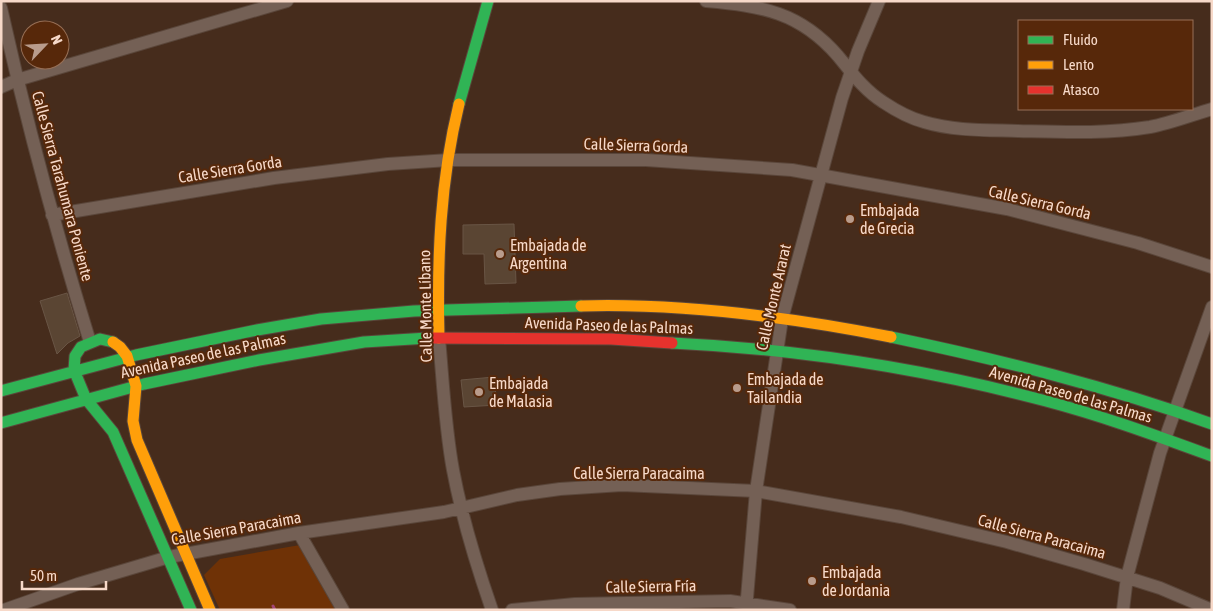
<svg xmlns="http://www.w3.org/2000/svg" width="1213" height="611" font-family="'Asap Condensed',sans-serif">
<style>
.green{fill:#6f3206}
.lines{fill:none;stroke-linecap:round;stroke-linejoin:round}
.stream{stroke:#a34575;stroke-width:3}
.building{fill:#5a4533;stroke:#695545}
.street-casing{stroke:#5a463a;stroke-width:14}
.fast-casing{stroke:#5a463a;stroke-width:13}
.slow-casing{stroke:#5a463a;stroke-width:13}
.jam-casing{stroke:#5a463a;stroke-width:13}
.street{stroke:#746055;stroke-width:12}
.fast{stroke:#30b455;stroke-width:11}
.slow{stroke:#ff9f0a;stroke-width:11}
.jam{stroke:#e5322d;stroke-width:11}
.poi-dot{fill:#b99c8c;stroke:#57280a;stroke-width:2}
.labels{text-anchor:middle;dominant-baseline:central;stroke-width:4;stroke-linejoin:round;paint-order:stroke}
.street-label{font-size:16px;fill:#f7d9c9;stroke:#57280a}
.poi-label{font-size:16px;fill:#f7d9c9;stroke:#57280a;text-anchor:start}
</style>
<rect width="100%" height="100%" fill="#462c1c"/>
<path class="green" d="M300,545L336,610H220L204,575L220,559Z"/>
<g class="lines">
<path class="stream" d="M273,606L275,610"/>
</g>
<path class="building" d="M514,224L516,283L485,284L484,254H463V225Z
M67,293L80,336L68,343L57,354L40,301Z
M494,377L497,405L464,407L461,380Z"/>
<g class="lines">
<g class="street-casing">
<path id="street" d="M706,1C762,6 800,12 838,56C852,73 864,90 883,102C895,110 909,118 924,122C954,131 987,130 1018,131C1062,132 1106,134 1150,127C1171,123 1191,115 1212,109
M1,8C26,120 56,232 90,342
M1,87L17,80L287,1
M52,215L274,178L388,164L449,160H646L792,170L1007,209L1138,243L1212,267
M439,338C443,382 445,427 453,470C462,518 476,564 492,610
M299,533L343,610
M4,610L78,584L169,557L299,533L444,512L517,495L560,489L622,485L756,491L901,517L1007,542L1084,564L1160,588L1212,610
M512,610L575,604L730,601L790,610
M746,610L756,491L782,319L842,98L858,51L879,1
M1123,610L1127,577L1160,453L1212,307"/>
</g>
<g class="fast-casing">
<path id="fast" d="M459,104L488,1
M891,337C1000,360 1107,386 1212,424
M113,342L100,339L81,347L75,356L74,370L86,399L113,432L191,610
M672,343C798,349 925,369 1046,401C1103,416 1157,436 1212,456
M1,391L136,355L257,330L321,319L414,311L581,306
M1,423L144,384L259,360L364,342L428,338"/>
</g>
<g class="slow-casing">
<path id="slow" d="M581,306C685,303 789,317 891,337
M439,338C437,259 440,181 459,104
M113,342L120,347L127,356L136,386L133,421L137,440L210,610"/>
</g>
<g class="jam-casing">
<path id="jam" d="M428,338L611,339L672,343"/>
</g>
<use href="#street" class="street"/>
<use href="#fast" class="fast"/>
<use href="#slow" class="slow"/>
<use href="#jam" class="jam"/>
</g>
<g class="poi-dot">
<circle cx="850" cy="219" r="5"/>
<circle cx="500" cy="254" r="5"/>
<circle cx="737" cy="388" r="5"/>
<circle cx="479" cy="392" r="5"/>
<circle cx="812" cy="581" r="5"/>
</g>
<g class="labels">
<g class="street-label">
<text transform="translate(636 145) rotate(2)">Calle Sierra Gorda</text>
<text transform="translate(230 169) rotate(-9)">Calle Sierra Gorda</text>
<text transform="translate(63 186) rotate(75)">Calle Sierra Tarahumara Poniente</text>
<text transform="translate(1040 202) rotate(13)">Calle Sierra Gorda</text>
<text transform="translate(773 297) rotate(-77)">Calle Monte Ararat</text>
<text transform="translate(425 306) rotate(-91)">Calle Monte Líbano</text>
<text transform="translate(609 325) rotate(2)">Avenida Paseo de las Palmas</text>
<text transform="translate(203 355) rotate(-12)">Avenida Paseo de las Palmas</text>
<text transform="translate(1071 394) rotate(16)">Avenida Paseo de las Palmas</text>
<text x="639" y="473">Calle Sierra Paracaima</text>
<text transform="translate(236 528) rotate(-10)">Calle Sierra Paracaima</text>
<text transform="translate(1042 536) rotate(15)">Calle Sierra Paracaima</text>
<text transform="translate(651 586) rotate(-1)">Calle Sierra Fría</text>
</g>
<g class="poi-label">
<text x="860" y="210">Embajada<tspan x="860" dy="18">de Grecia</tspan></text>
<text x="510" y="245">Embajada de<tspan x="510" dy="18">Argentina</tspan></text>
<text x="747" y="379">Embajada de<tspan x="747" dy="18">Tailandia</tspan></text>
<text x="489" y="383">Embajada<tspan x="489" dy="18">de Malasia</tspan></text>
<text x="822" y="572">Embajada<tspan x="822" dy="18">de Jordania</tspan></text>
</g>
</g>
<rect width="1213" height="611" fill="none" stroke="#f7d9c9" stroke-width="5"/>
<rect x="1018" y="20" width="175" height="90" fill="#57280a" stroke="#976f56"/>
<rect x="1028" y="36" width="25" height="8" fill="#30b455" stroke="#976f56"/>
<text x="1063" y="45" font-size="15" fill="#f7d9c9">Fluido</text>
<rect x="1028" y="61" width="25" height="8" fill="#ff9f0a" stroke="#976f56"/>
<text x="1063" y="70" font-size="15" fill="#f7d9c9">Lento</text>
<rect x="1028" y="86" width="25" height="8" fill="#e5322d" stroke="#976f56"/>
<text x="1063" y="95" font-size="15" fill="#f7d9c9">Atasco</text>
<g transform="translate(45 45) rotate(65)"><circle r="24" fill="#57280a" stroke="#976f56"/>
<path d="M0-4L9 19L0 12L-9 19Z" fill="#b99c8c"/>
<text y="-8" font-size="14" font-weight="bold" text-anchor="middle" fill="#f7d9c9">N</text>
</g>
<path d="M22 581v8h84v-8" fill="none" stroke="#f7d9c9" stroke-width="2.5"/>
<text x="30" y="581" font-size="15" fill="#f7d9c9" stroke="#57280a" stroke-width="4" paint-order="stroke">50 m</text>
</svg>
